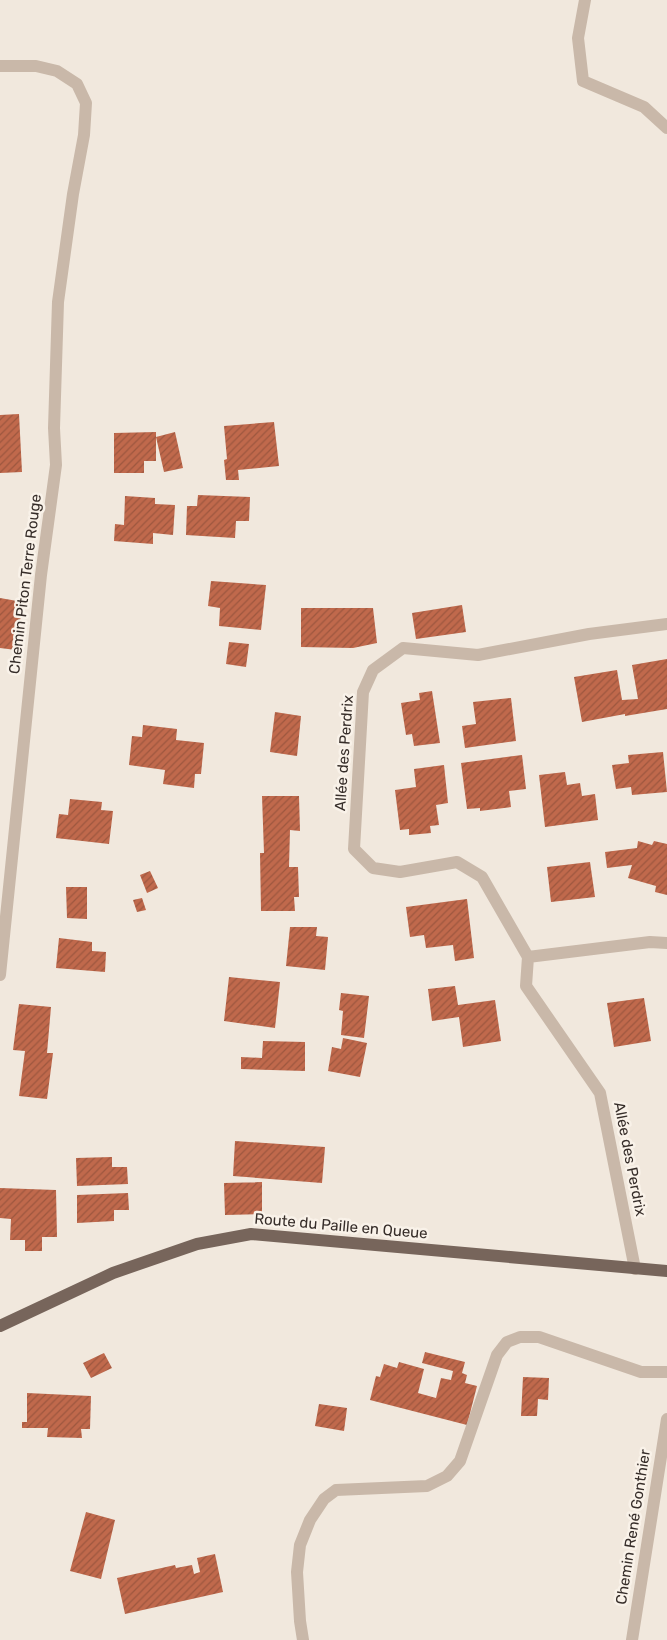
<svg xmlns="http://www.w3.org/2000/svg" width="667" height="1640" font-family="Rubik,sans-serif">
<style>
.building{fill:url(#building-hatch)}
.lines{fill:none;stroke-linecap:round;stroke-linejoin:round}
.minor{stroke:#c9b8a9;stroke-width:12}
.major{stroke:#77655b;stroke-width:12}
.labels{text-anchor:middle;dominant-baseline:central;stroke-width:5;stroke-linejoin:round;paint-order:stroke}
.street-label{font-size:15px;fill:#362d29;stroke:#f9f2e9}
</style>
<defs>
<pattern id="building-hatch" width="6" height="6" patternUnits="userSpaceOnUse" patternTransform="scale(1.25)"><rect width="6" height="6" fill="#c0694c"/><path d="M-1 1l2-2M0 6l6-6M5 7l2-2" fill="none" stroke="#9d573f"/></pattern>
</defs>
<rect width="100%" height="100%" fill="#f1e8dd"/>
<path class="building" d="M19,414L22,472L0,473V415Z
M274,422L279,466L238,470L239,480H226L224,460L227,459L224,426Z
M156,432V461H144V473H114V433Z
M175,432L183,468L164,472L156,437Z
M198,495L250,497L249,521H236L235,538L186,535L187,506H197Z
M125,496L155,498V504L175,505L173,535L153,533V544L114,541L115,524L124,525Z
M211,581L266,585L261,630L219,626L220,608L208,606Z
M0,598L23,602L16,650L0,648Z
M462,605L466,632L416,639L412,613Z
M301,608H373L377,643L353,648L301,647Z
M229,642L249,644L246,667L226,664Z
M667,659V709L625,716V714L582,722L574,677L617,670L622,700L638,699L632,665Z
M432,691L440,743L414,746L412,734L406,735L401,703L420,700L419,693Z
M511,698L516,741L465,748L462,726L476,724L473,702Z
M275,712L301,716L297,756L270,752Z
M143,725L177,729L176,740L204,743L201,774H195L194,788L163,784L165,770L129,765L132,736L142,737Z
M663,752L667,792L632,795L631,787L616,789L612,765L629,763L628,755Z
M522,755L526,789L509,791L511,807L480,811V808L467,809L461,763Z
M444,765L448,803L436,805L439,825L430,826L431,833L409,835V829L400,830L395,790L416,787L414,769Z
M565,772L567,785L580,783L582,796L595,794L598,820L545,827L539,775Z
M262,796H299L300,831L290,830L289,867H298L299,897H294L295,911H261L260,853H264Z
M70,799L102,802L101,810L113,811L109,844L56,838L59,814L68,815Z
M638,841L652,845L654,841L667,844V895L655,892L656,886L628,878L632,865L607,868L605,852L637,848Z
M590,862L595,897L551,902L547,867Z
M150,871L158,888L147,893L140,875Z
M66,887H87V919L67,918Z
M142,898L146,910L137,912L133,900Z
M467,899L474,958L455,961L453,945L426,948L424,935L410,937L406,907Z
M290,927H317L316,936L328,937L325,970L286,966Z
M59,938L92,942V951L106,952L105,972L56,968Z
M229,977L280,982L275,1028L224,1021Z
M455,986L458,1005L495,1000L501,1041L463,1047L459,1017L432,1021L428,989Z
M341,993L369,996L364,1038L341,1035L343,1011L339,1010Z
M644,998L651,1041L614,1047L607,1003Z
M19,1004L51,1007L47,1053H53L47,1099L19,1096L25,1051L13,1050Z
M343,1038L367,1043L360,1077L328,1071L332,1047L341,1049Z
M263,1041L305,1042V1071L241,1069V1057L262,1058Z
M235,1141L325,1147L322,1183L233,1176Z
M112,1157V1167H127L128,1184L77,1186L76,1158Z
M262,1182V1214L225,1215L224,1183Z
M0,1188L56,1190L57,1237H42V1251H25V1240H10L11,1219L0,1218Z
M128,1193L129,1210H114V1221L77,1223V1195Z
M425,1352L465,1362L462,1373L467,1375L465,1383L477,1386L467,1425L370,1400L376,1376L380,1377L384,1364L397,1368L399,1362L424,1369L418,1393L436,1398L441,1378L451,1380L453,1371L422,1363Z
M104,1353L112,1368L91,1378L83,1363Z
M523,1377L549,1378L548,1400L538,1399L537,1416H521Z
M27,1393L91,1396L90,1429H81L82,1438L47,1437L48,1428H22V1422H27Z
M319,1404L347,1408L344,1431L315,1426Z
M86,1512L115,1520L101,1579L70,1571Z
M215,1554L223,1592L125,1614L117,1578L175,1565L176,1568L192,1565L194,1574L200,1572L197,1558Z"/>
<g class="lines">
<path class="minor" d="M585,0L578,38L583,81L644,107L667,128
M0,66H36L57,71L77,84L86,103L84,135L73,194L58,302L54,428L56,465L41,575L0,975
M528,957L650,942L667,943
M635,1269L600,1093L526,986L528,957L482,877L457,862L400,872L373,868L354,849L363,692L373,670L403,648L478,655L589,634L667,624
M303,1640L300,1621L297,1572L300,1545L310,1520L324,1499L336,1490L427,1486L447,1476L460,1461L497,1355L507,1342L520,1337H539L641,1372H667
M632,1640L667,1419"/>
<path class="major" d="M0,1326L113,1273L197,1244L251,1234L667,1271"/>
</g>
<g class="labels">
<g class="street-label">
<text transform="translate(25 584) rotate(-83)">Chemin Piton Terre Rouge</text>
<text transform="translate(344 753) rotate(-86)">Allée des Perdrix</text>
<text transform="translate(630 1159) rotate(79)">Allée des Perdrix</text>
<text transform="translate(341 1226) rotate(5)">Route du Paille en Queue</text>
<text transform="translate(633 1527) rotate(-81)">Chemin René Gonthier</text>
</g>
</g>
</svg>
